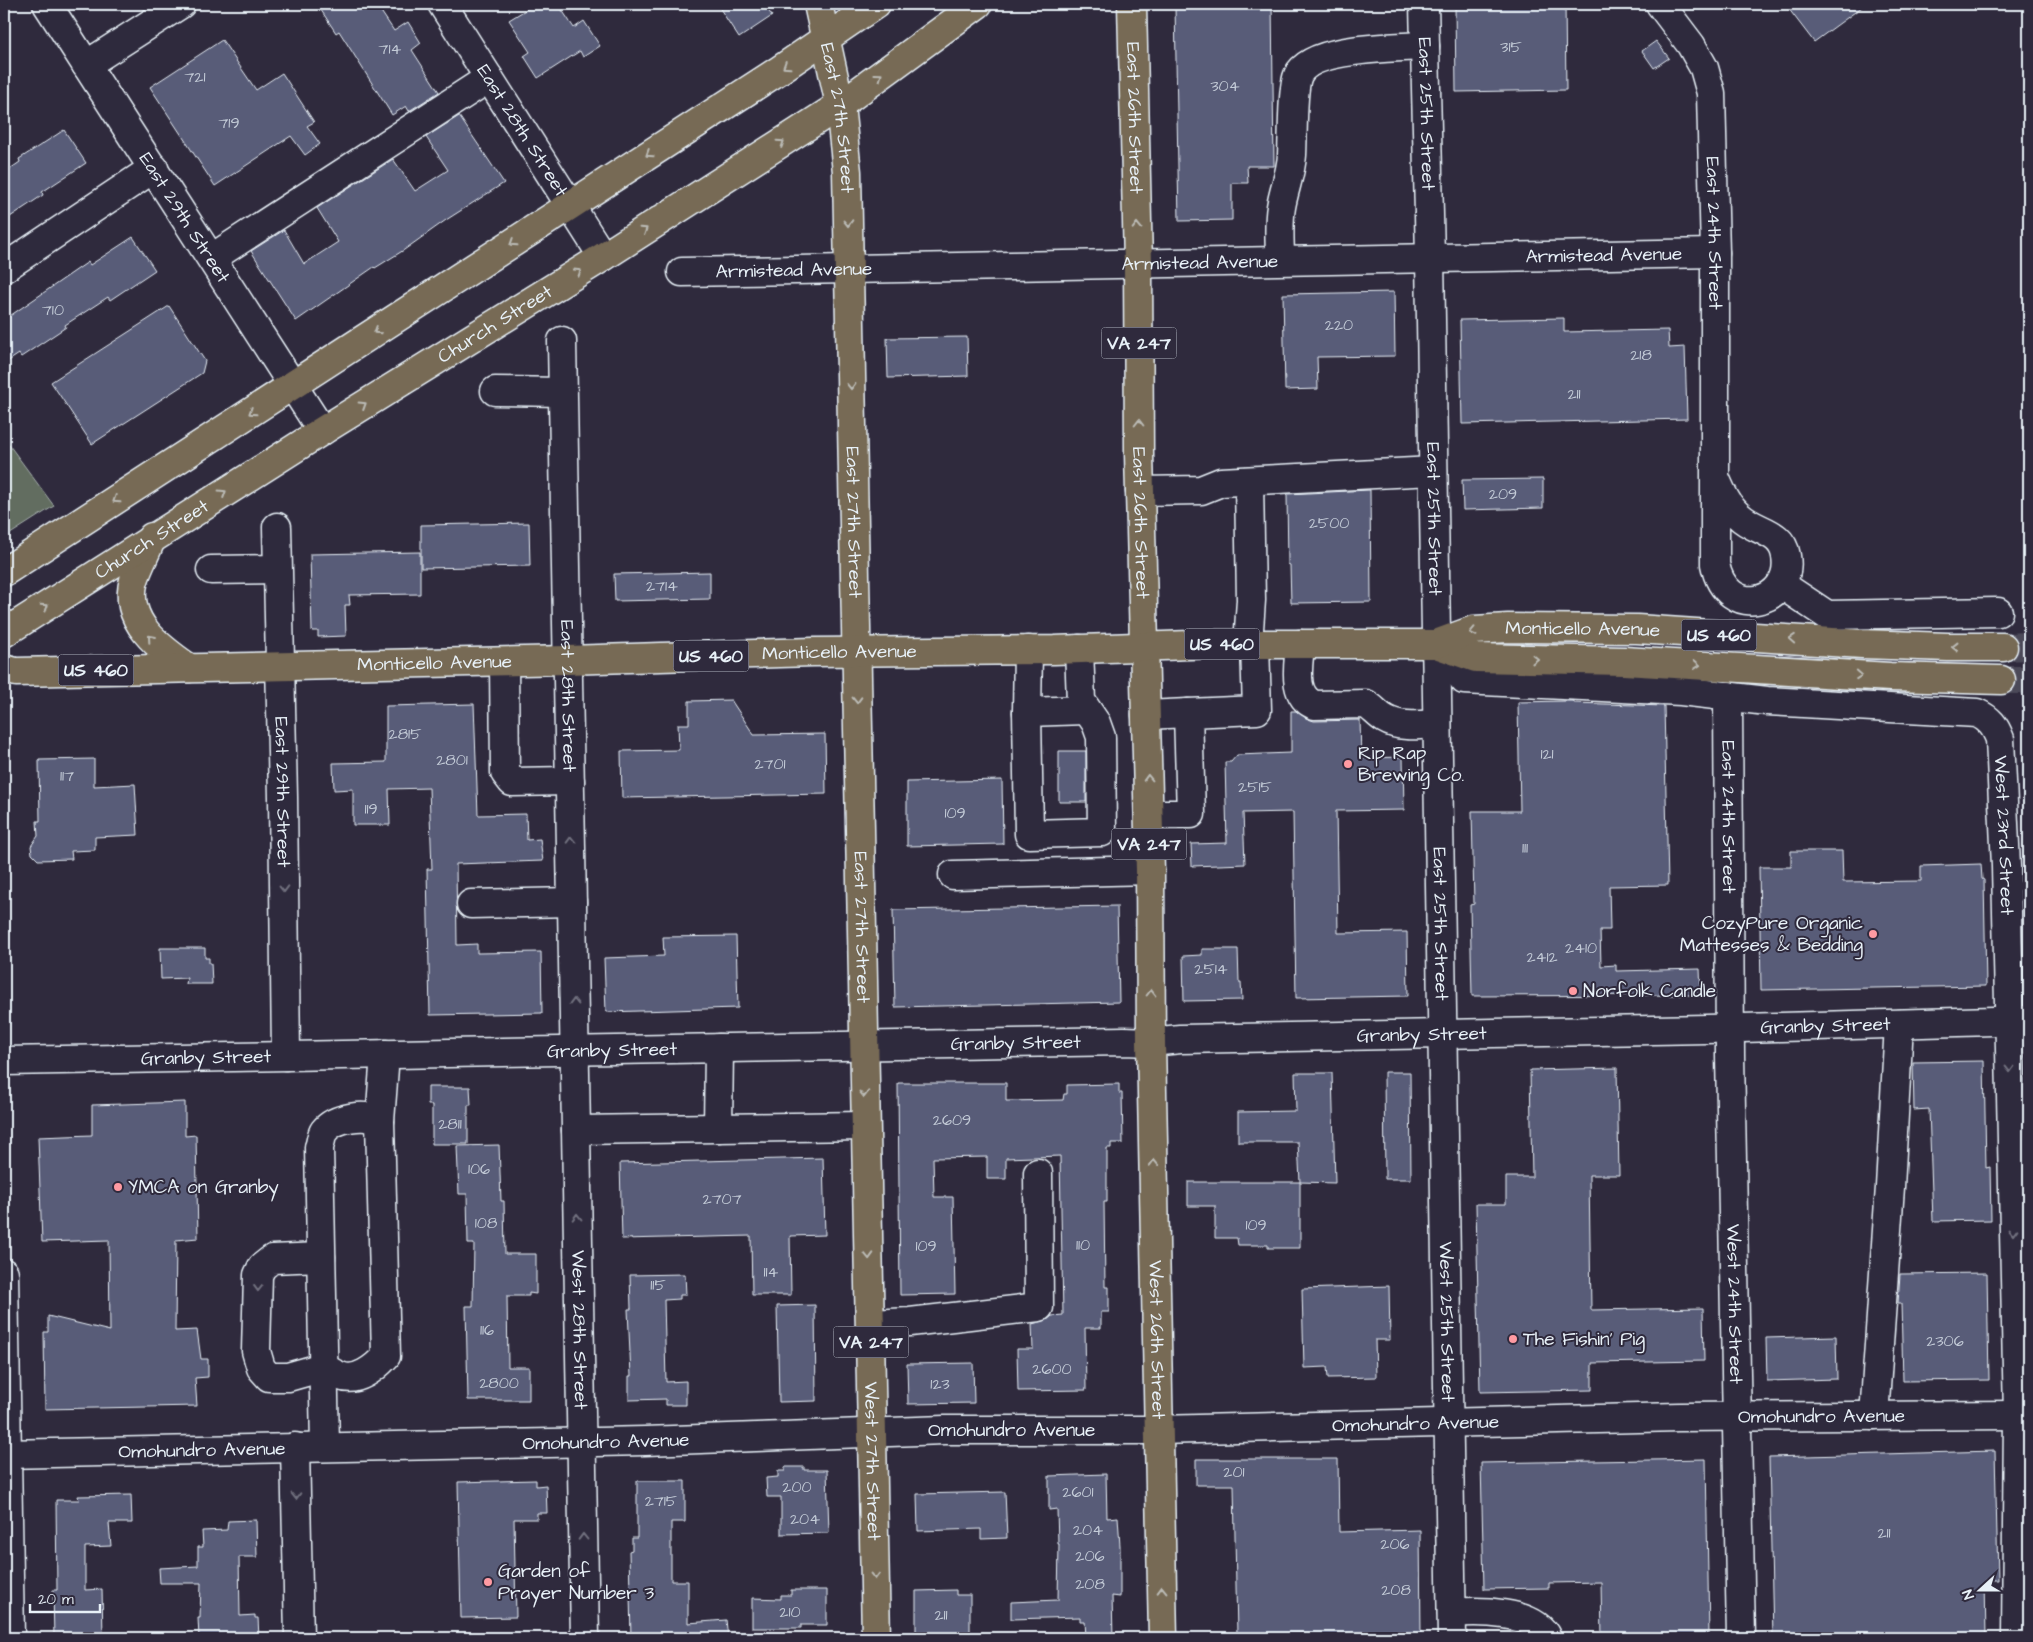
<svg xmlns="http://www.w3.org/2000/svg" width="2033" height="1642" font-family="'Architects Daughter',sans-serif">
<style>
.green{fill:#626d61;stroke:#a5afac}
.building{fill:#595b78;stroke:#e8f1f8}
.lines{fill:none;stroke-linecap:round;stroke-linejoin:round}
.major-tunnel{stroke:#4b4859;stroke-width:28;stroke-dasharray:28 14;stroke-linecap:butt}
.minor-casing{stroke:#e8f1f8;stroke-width:31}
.major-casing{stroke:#e8f1f8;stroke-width:31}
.minor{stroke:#2f2a3d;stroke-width:28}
.major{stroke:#776a54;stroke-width:28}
.oneway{stroke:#bbbbb6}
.oneway2{stroke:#70707e}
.poi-dot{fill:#ff9aa2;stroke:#2f2a3d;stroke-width:2}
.labels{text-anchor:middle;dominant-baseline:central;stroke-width:4;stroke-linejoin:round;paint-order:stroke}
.number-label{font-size:16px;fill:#c4ccd8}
.shield{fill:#2f2a3d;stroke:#b0b5c0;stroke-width:1}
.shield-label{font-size:18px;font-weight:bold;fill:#e8f1f8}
.street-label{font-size:19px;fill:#e8f1f8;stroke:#2f2a3d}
.poi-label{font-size:19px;fill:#e8f1f8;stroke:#2f2a3d;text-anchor:start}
</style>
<rect width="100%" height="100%" fill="#2f2a3d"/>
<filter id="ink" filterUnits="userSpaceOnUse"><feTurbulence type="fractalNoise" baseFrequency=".02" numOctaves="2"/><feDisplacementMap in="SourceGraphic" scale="10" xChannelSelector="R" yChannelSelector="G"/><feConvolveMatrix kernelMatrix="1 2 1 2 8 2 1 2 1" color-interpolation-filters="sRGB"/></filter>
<g filter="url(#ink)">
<path class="green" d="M4,438L54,506L4,538Z"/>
<path class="building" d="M317,4H376L394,31L408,22L421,43L412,50L439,92L409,111L406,106L392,115L339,31L336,33Z
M535,4H558L574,28L584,21L600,46L583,57L580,51L538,78L524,56L530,52L509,20Z
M717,4H764L772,16L739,38Z
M1272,4L1274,166H1247L1248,183H1232V220L1179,221L1175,6Z
M1455,4H1565L1566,90L1456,92Z
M1785,4H1866L1814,42Z
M222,40L256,90L282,73L314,122L307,126L320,144L305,155L291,136L215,186L150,87Z
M1656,41L1669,58L1654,68L1642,51Z
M459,116L504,183L446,220L404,250L375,268L374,267L296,321L251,251L284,230L304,264L338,242L317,208L393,159L415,191L448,170L426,137Z
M64,130L86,163L42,192L43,195L4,221V173L20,162L19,159Z
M133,237L155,270L110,300L108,297L65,325L66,327L21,357L19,354L4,364V320L88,262L90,265Z
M1394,292L1395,356L1317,357L1318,389L1285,390L1283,294Z
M169,306L205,361L202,373L92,444L51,382Z
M1564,318V332L1668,330L1669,348L1685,347L1687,419L1462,424L1460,320Z
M967,337L968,376L888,378L887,338Z
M1543,479V508L1463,510L1462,480Z
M1370,490L1371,602L1291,603L1290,565L1288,564L1287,494Z
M529,523L530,566L421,568V525Z
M420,552V594L349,595L350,605H345L346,636L318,637V631H312L310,554Z
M710,572V599L615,601L614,574Z
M731,700L754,735L825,734L826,794L622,798L621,751L679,750L678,724H689V701Z
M1566,701H1574V703L1664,706L1668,885L1609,886L1610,930H1600L1601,966L1616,965V971L1700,969L1701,995L1472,996L1470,905L1474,904L1472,811H1520L1518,702Z
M474,704L478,815L526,814L527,840L540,839L543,861L456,864L457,945L477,944V953L541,952L542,1013L430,1015L427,869H432L429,788L389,789L390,825H353V789L334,790L333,763L386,762V706Z
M1291,711H1296L1306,718L1314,721L1360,720L1361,758L1403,757L1404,810L1336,811L1338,933L1407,932L1408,996L1296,998L1293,812L1243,813L1245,864L1192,866L1191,844L1227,843L1225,762H1231L1237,755L1291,753Z
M1059,751H1086V802H1059Z
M94,759V786L135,784L138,835L95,837V850L71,851L72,859L38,860L32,854L31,846L38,836L37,821H40L39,760Z
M1002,780L1003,844L907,846V782Z
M1791,851H1842L1843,882L1921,881V866L1981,864L1982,879L1984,880L1986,986L1761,990L1759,867H1791Z
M1117,906L1119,1002L895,1007L893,910Z
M736,936L738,1008L606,1012L604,958L664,956L663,937Z
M160,948H205V958H209V963H211L212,984H186L187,978L161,979Z
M1202,949H1238L1239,982H1241L1242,1000L1184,1001L1183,956L1202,955Z
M1984,1061L1986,1168L1990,1167L1991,1220L1933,1221L1929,1109L1914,1110L1913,1062Z
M1617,1068L1619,1175H1589L1591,1310L1703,1308L1704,1361L1592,1363V1390L1480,1392L1476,1204H1506V1177H1532L1530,1070Z
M1384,1072H1410L1411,1179H1385Z
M1295,1073H1332L1335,1183L1300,1182L1298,1142H1238V1112L1296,1111Z
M898,1083H1006V1101L1063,1100L1064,1094H1067V1085L1119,1084V1093H1122L1123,1143H1111V1148H1107V1202H1104L1105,1287H1109V1312H1101V1328H1085L1086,1390L1018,1391L1017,1349H1033L1032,1324L1047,1320L1052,1316L1063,1315L1060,1156L1006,1158V1179H987V1157L933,1158L934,1197H953L955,1294L900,1295Z
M428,1087H470L471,1105H468V1144H432V1105H428Z
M185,1102V1136L196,1135L198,1238L176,1240L175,1331L197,1330L201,1359H208V1377L195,1378L197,1406L45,1409L44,1332H48V1316L110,1331L109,1240L42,1242L38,1137L92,1135V1105Z
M499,1145L501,1201H504L505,1254H536V1294L529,1293V1296H507L508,1367H529V1400H468L466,1306H473L474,1244H468L467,1194H459L457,1146Z
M823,1158L825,1235L790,1236L791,1295H752L751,1236L622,1239L620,1163Z
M1188,1182H1300V1248H1268V1245H1238L1237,1238H1215V1206H1188Z
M1987,1273L1989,1380L1903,1381L1901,1303H1898L1900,1274Z
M685,1274L686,1295H680V1299L664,1300L666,1382L686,1381V1405H666V1399L629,1400V1376H631L628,1309H631L630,1275Z
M1389,1286L1390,1340H1375L1376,1377L1328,1378L1327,1367L1304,1368L1302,1289Z
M815,1305L816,1401L779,1402L777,1306Z
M1836,1336L1837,1379L1767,1381L1766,1338Z
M973,1363L974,1403L908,1404L907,1364Z
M1995,1451L1998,1580H1985L1986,1638H1773L1769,1457Z
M1196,1459H1338L1339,1532L1420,1530L1421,1638H1312V1633L1237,1635L1234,1485H1196Z
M1706,1459L1709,1637L1602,1638L1601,1582L1549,1583V1588L1484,1589L1481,1463Z
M785,1467H804V1470H827L829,1533L781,1534V1497H767L766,1478L778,1477V1471H785Z
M1106,1474L1107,1518L1118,1517L1120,1546V1597L1112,1596L1113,1638H1086L1085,1621H1080V1617L1011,1619V1602L1058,1600L1059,1544H1058L1057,1509L1049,1510V1476Z
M536,1480V1486L546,1485L547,1513H537V1519H514L516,1617L461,1618L458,1482Z
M637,1481H685V1522H671V1581H688V1623L726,1620L728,1638H631L629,1551L632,1550V1538H637Z
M1005,1492L1007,1538L981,1539V1529L918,1531L917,1494Z
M131,1495L132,1523H109L111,1546L85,1547V1590L102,1589L103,1638H54L53,1590H57L56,1500H79L78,1496Z
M256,1520L257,1557H239L240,1616L255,1615V1618H258L259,1638H199L198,1618H200L201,1583H160L159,1568L198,1566V1547H203L202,1531L227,1530L228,1521Z
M791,1590H827V1625H801V1628H752V1598L781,1599V1595H791Z
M956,1590V1595H970V1638H916V1591Z"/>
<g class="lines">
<path class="major-tunnel" d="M2003,647L2029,646
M2001,680H2029"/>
<g class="minor-casing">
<g id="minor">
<path id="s1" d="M47,4L322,431"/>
<path id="s2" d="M442,4L603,257"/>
<path id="s3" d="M1424,4L1430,257L1452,1638"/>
<path id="s4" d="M1660,4L1691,45L1704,68L1711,93L1715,253V564C1726,622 1794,604 1786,556C1782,530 1755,532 1739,516C1727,506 1721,491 1715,477"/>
<path d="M86,65L181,4"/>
<path d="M212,258L489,78"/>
<path d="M1280,260C1280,243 1278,224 1281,207C1284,189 1291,173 1292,155C1293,137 1292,88 1298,75C1312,46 1396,48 1425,46"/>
<path d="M4,268L154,168"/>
<path id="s5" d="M682,272L1715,253"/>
<path id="s6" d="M562,341L585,1638"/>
<path d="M495,391L562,392"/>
<path d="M1140,491L1201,490L1221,482L1433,471"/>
<path id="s7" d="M277,527L283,797L286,1056"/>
<path d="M211,570L277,569"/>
<path d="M1782,585L1827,615L1998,612"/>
<path d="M1248,644L1251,600L1249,481"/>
<path d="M1300,644C1299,664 1291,695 1314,705L1366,704C1373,708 1378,715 1385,719C1400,728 1420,725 1437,724"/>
<path id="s8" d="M1436,644L1464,680L1681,691L1767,701L1977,713C1990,719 1995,726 2000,739L2006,866L2018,1415L2016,1638"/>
<path d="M1028,650L1027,712L1029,834L1102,832L1101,737L1096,723L1081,701L1079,649"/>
<path d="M504,662L505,773L512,782L570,781"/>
<path id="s9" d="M1728,696L1730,1055L1741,1638"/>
<path d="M1027,712L1085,710"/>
<path d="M1146,715L1188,713"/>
<path d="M1149,814H1191L1188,713L1257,710L1255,644"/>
<path d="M953,875L1150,870"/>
<path d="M471,904L572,902"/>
<path id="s10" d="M4,1061L1124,1041L1151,1042L1180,1039L1707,1029L2029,1020"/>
<path d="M718,1128L719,1048"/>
<path d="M576,1130L865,1126"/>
<path d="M321,1257L272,1259L262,1267L258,1275L256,1351L261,1368L269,1377H288L323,1367C328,1370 334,1374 340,1376C357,1383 375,1368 386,1356L380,1121"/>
<path d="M4,1273L10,1638"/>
<path d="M871,1324L910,1322L1039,1307L1038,1173"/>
<path d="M1874,1416L1890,1187L1899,1024"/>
<path d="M325,1446L319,1147C321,1143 321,1135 324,1131C335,1117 365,1113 380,1121L385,1054"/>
<path d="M295,1447L299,1638"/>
<path id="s11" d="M4,1454L645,1441L944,1430H1158L1679,1417L2018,1415"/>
<path d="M1452,1613C1477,1611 1535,1610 1547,1638"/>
</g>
</g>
<g class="major-casing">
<g id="major">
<path id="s12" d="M818,4L840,105L847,172L876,1638"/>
<path id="s13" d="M1132,4L1138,264L1139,454L1150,870L1151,1042L1163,1638"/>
<path d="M152,537C147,551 139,565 134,580C122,621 160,648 189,668"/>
<path d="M4,572L778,71L876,4"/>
<path id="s14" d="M4,633L322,431L603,257L798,132L840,105L978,4"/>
<path d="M1436,644L1476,658L1624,661L1890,677L2001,680"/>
<path id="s15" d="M4,669L16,672L567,660L813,652L1054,650L1217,644H1436L1474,630L1508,628L1637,629L1862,644L1948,647H2003"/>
</g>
</g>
<use href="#minor" class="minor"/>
<use href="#major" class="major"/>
</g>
<defs><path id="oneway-chevron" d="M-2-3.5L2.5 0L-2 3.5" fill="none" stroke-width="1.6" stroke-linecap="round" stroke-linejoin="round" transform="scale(1.25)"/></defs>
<g class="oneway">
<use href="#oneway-chevron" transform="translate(786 66) rotate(147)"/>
<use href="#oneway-chevron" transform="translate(879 76) rotate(-36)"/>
<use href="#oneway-chevron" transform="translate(781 143) rotate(-33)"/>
<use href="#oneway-chevron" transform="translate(649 154) rotate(147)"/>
<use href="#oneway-chevron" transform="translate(848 223) rotate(89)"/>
<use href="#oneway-chevron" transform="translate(1137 226) rotate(-91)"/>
<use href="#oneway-chevron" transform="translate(644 230) rotate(-33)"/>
<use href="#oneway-chevron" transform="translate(513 243) rotate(147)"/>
<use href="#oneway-chevron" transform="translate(578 272) rotate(-32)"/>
<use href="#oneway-chevron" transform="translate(377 331) rotate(147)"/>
<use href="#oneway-chevron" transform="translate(851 386) rotate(89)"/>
<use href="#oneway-chevron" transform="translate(363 405) rotate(-32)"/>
<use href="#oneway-chevron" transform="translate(252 412) rotate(147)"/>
<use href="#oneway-chevron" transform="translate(1139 423) rotate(-90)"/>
<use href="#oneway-chevron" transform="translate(223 493) rotate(-32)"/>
<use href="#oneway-chevron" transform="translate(116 500) rotate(147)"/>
<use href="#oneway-chevron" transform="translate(45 607) rotate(-33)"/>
<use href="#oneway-chevron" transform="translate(1473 632) rotate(168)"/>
<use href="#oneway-chevron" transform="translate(151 638) rotate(-131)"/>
<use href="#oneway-chevron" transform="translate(1792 639) rotate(-176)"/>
<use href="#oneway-chevron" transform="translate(1955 647) rotate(180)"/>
<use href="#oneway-chevron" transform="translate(1535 659) rotate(1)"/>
<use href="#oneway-chevron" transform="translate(1697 665) rotate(4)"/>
<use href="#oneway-chevron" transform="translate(1859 675) rotate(4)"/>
<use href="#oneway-chevron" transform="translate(857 700) rotate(89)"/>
<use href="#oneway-chevron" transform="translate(1148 778) rotate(-92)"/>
<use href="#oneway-chevron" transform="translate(1151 993) rotate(-90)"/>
<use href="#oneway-chevron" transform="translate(864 1094) rotate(89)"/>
<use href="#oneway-chevron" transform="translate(1154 1163) rotate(-91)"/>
<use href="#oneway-chevron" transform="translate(869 1256) rotate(88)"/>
<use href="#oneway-chevron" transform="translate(875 1576) rotate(89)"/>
<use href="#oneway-chevron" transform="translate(1162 1590) rotate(-91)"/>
</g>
<g class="oneway2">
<use href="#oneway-chevron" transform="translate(571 840) rotate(-91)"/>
<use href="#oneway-chevron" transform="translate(284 889) rotate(89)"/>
<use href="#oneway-chevron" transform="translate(574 1002) rotate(-91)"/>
<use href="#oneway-chevron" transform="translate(2010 1069) rotate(89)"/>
<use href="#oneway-chevron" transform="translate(577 1217) rotate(-91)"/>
<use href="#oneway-chevron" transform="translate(2013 1232) rotate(89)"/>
<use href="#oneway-chevron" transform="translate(258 1288) rotate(91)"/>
<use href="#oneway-chevron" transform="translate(296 1496) rotate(89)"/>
<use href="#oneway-chevron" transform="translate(583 1537) rotate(-91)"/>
</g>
</g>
<g class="poi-dot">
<circle cx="1348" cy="764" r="5"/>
<circle cx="1873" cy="934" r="5"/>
<circle cx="1573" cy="991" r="5"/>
<circle cx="118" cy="1187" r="5"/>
<circle cx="1513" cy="1339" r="5"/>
<circle cx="488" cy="1582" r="5"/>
</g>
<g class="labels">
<g class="number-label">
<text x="1511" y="47">315</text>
<text x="390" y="49">714</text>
<text x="195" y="77">721</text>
<text x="1225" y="86">304</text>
<text x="229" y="123">719</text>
<text x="53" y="310">710</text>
<text x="1339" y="325">220</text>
<text x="1641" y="355">218</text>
<text x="1574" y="394">211</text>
<text x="1503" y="494">209</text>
<text x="1329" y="523">2500</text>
<text x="662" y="586">2714</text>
<text x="405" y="734">2815</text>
<text x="1547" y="754">121</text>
<text x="452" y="760">2801</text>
<text x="770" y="764">2701</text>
<text x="67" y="776">117</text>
<text x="1255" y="787">2515</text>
<text x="371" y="809">119</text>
<text x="955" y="813">109</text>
<text x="1525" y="848">111</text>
<text x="1581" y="948">2410</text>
<text x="1542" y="957">2412</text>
<text x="1211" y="969">2514</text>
<text x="952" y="1120">2609</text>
<text x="450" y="1124">2811</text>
<text x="479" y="1169">106</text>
<text x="722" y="1199">2707</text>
<text x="486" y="1223">108</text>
<text x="1256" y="1225">109</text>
<text x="1083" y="1245">110</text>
<text x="926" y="1246">109</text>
<text x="771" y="1272">114</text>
<text x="658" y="1285">115</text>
<text x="487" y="1330">116</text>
<text x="1945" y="1341">2306</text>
<text x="1052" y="1369">2600</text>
<text x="499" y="1383">2800</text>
<text x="940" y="1384">123</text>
<text x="1234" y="1472">201</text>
<text x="797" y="1487">200</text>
<text x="1078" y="1492">2601</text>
<text x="661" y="1501">2715</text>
<text x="805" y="1519">204</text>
<text x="1088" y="1530">204</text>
<text x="1884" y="1533">211</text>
<text x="1395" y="1544">206</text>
<text x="1090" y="1556">206</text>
<text x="1090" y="1584">208</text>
<text x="1396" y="1590">208</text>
<text x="790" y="1612">210</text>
<text x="941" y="1615">211</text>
</g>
<g class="shield">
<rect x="1101.5" y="327.5" width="75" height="31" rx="4"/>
<rect x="1681.5" y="619.5" width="75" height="31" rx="4"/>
<rect x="1184.5" y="628.5" width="75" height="31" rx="4"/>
<rect x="673.5" y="640.5" width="75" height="31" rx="4"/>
<rect x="58.5" y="654.5" width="75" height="31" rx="4"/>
<rect x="1111.5" y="828.5" width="75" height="31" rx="4"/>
<rect x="833.5" y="1326.5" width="75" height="31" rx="4"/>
</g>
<g class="shield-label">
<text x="1139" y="343">VA 247</text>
<text x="1719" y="635">US 460</text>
<text x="1222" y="644">US 460</text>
<text x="711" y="656">US 460</text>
<text x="96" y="670">US 460</text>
<text x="1149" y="844">VA 247</text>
<text x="871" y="1342">VA 247</text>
</g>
<g class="street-label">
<text stroke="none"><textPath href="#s3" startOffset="110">East 25th Street</textPath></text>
<text stroke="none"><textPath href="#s13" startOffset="114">East 26th Street</textPath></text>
<text stroke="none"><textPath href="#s12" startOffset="116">East 27th Street</textPath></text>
<text stroke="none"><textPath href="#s2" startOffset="150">East 28th Street</textPath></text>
<text stroke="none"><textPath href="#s1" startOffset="254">East 29th Street</textPath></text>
<text stroke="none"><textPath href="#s4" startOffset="244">East 24th Street</textPath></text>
<text stroke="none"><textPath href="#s5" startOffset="922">Armistead Avenue</textPath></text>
<text stroke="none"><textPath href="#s5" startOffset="518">Armistead Avenue</textPath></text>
<text stroke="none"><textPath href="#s5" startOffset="112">Armistead Avenue</textPath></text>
<text stroke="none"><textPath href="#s14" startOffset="580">Church Street</textPath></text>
<text stroke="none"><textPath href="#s3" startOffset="515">East 25th Street</textPath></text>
<text stroke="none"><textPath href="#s12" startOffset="521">East 27th Street</textPath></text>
<text stroke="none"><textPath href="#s13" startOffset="519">East 26th Street</textPath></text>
<text stroke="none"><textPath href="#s14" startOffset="175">Church Street</textPath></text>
<text stroke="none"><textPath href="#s15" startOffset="1582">Monticello Avenue</textPath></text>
<text stroke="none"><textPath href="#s15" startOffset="836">Monticello Avenue</textPath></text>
<text stroke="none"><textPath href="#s15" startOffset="431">Monticello Avenue</textPath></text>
<text stroke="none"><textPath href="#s6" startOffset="355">East 28th Street</textPath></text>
<text stroke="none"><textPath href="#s7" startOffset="265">East 29th Street</textPath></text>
<text stroke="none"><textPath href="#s9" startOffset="121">East 24th Street</textPath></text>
<text stroke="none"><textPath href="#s8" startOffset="692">West 23rd Street</textPath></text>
<text stroke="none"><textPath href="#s3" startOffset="920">East 25th Street</textPath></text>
<text stroke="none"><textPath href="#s12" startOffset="926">East 27th Street</textPath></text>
<text stroke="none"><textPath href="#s10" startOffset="1822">Granby Street</textPath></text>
<text stroke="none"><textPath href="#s10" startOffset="1418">Granby Street</textPath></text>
<text stroke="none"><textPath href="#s10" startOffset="1012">Granby Street</textPath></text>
<text stroke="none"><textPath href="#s10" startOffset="608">Granby Street</textPath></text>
<text stroke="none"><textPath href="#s10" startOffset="202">Granby Street</textPath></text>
<text stroke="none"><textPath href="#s9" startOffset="608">West 24th Street</textPath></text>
<text stroke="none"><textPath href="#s3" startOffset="1318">West 25th Street</textPath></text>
<text stroke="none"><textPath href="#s6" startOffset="989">West 28th Street</textPath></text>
<text stroke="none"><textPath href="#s13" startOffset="1336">West 26th Street</textPath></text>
<text stroke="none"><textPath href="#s11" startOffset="1818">Omohundro Avenue</textPath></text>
<text stroke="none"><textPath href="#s11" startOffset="1412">Omohundro Avenue</textPath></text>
<text stroke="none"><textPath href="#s11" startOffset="1008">Omohundro Avenue</textPath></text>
<text stroke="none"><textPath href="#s11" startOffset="602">Omohundro Avenue</textPath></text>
<text stroke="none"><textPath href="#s11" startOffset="198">Omohundro Avenue</textPath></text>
<text stroke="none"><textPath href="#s12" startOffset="1460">West 27th Street</textPath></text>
</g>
<g class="poi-label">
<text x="1358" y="753">Rip Rap<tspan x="1358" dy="22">Brewing Co.</tspan></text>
<text x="1863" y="923" text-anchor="end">CozyPure Organic<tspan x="1863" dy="22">Mattesses &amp; Bedding</tspan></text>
<text x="1583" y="991">Norfolk Candle</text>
<text x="128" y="1187">YMCA on Granby</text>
<text x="1523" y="1339">The Fishin' Pig</text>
<text x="498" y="1571">Garden of<tspan x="498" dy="22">Prayer Number 3</tspan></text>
</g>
</g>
<rect width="2033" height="1642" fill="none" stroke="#2f2a3d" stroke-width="20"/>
<rect x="10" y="10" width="2013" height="1622" fill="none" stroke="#e8f1f8" stroke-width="2" filter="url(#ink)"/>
<g transform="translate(1980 1590) rotate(249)" stroke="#2f2a3d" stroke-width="4" paint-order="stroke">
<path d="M0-4L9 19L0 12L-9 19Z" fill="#e8f1f8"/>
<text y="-8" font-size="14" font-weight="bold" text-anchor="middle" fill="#e8f1f8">N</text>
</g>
<path d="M30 1604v8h70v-8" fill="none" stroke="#e8f1f8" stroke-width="2.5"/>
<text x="38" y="1604" font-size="15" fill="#e8f1f8" stroke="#2f2a3d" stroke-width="4" paint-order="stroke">20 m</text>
</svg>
